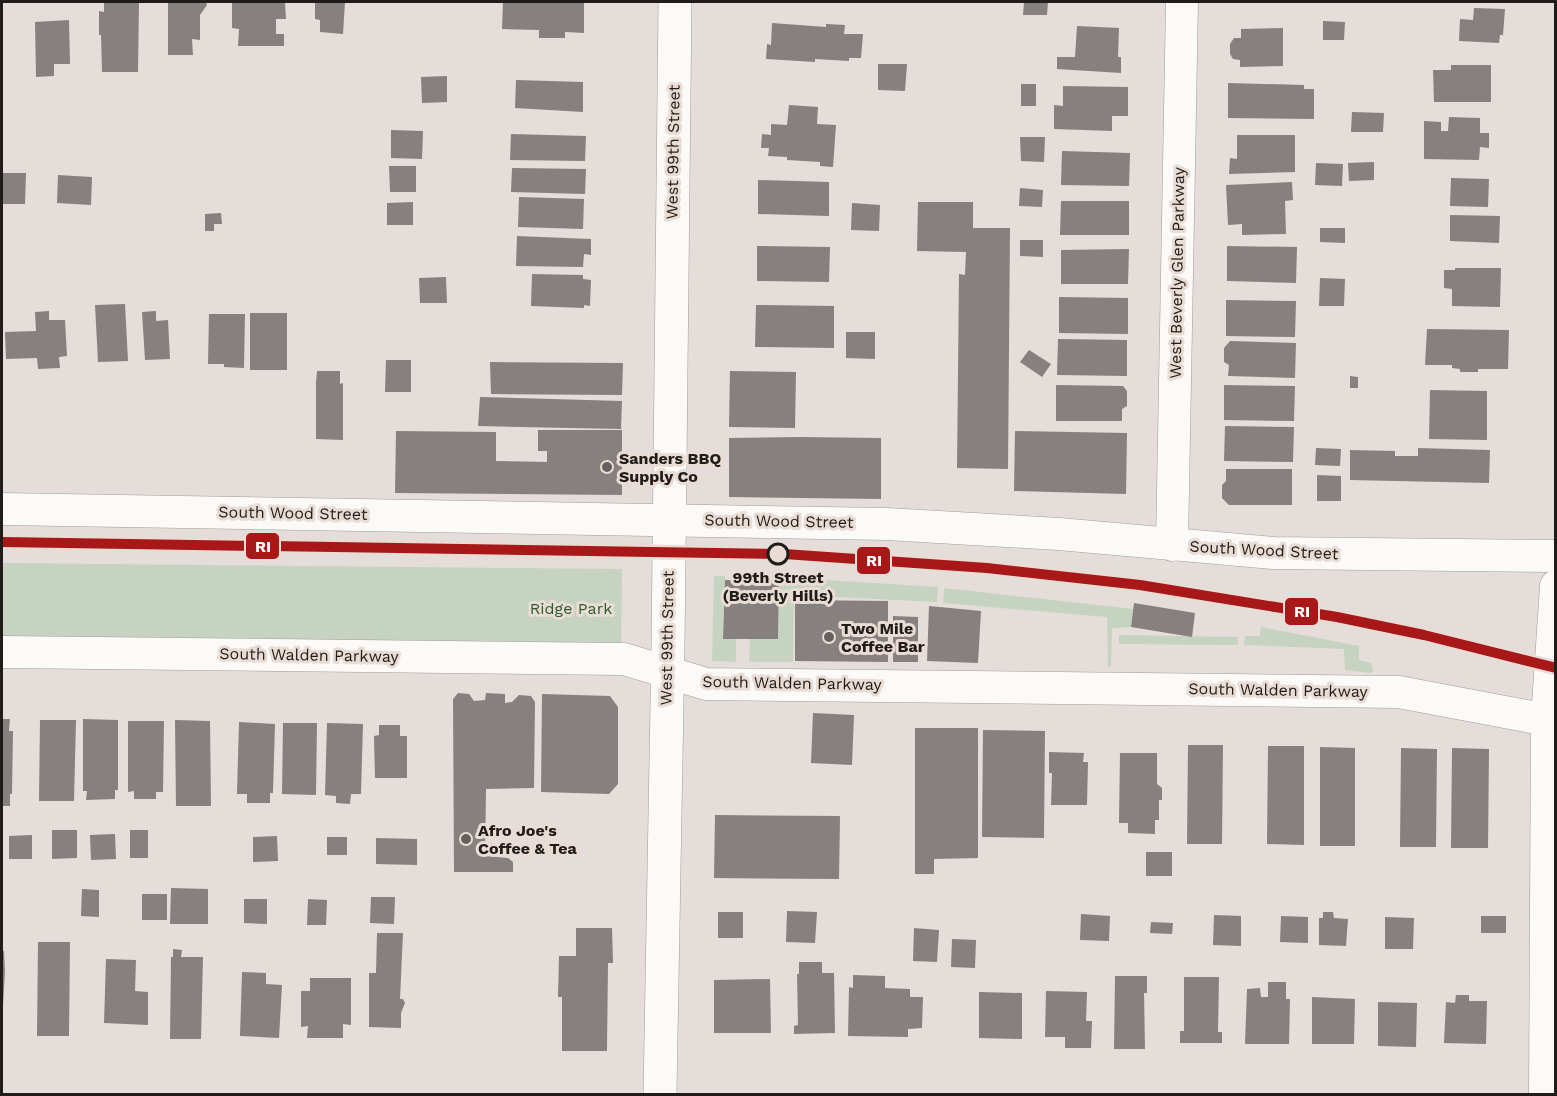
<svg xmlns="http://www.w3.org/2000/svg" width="1557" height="1096" font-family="'Work Sans',sans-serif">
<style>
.green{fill:#c7d3c1}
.building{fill:#86817e}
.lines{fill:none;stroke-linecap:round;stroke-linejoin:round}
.street-casing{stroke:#a09b98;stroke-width:33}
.secondary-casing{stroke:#a09b98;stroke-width:34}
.street{stroke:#fbfaf9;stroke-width:32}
.secondary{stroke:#fbfaf9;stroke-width:33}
.rail-1-casing{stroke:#e8dcd4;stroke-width:15}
.rail-1{stroke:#a81818;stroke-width:10}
.poi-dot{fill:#65605d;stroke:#e8dcd4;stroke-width:2}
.stop-dot{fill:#e8dcd4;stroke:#201c1a;stroke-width:3}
.labels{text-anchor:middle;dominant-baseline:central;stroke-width:6;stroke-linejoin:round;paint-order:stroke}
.street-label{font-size:16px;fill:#201c1a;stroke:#e8dcd4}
.poi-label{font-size:16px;font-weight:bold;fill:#201c1a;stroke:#e8dcd4;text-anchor:start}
.stop-label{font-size:16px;font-weight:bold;fill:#201c1a;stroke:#e8dcd4}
.park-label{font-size:16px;fill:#2e5d29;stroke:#e8dcd4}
.line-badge{stroke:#e8dcd4;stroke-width:2}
.badge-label{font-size:16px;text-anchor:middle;font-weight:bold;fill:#fff}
</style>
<rect width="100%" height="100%" fill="#e4ddd9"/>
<path class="green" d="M2,563L622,569L621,649L2,637Z
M714,576H725L723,638L736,639V662L712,661Z
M779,577L938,587L937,602L794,595L793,662H749L750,639H778Z
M944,588L1133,609L1131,627L1112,628L1111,666H1108L1107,617L943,603Z
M1261,627L1359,646V660L1371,663L1373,671L1371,673L1345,670L1344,649L1244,645L1245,636H1260Z
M1119,635L1238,637V645L1119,644Z"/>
<path class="building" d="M104,2H139L138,72H102L101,35H99V11L104,12Z
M168,2H206L207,5L200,15V40L192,39L193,55H168Z
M232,2H285L286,19H276V34H284V46H238L239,29L232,28Z
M315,2H345L343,34L320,32V20L315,19Z
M503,2L584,3V33L565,32V38H539V30L502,29Z
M1024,2H1048L1047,15H1023Z
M1474,8L1505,9L1503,35H1500L1499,43L1459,41L1460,19L1473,20Z
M69,20L70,64H54V76L36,77L35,22Z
M1323,21L1345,22L1344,40H1323Z
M772,23L826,27V24L845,25L844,34H863L861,58H849V61L815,59V62L766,59L767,44L771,45Z
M1077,26L1119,28L1118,57H1121V73L1057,69V57H1075Z
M1283,28V66L1240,67V60L1233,59L1230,54V44L1234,38H1241V29Z
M878,64H907L905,91L878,90Z
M1451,65H1491V102H1434L1433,70H1451Z
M447,76V102L422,103L421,77Z
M516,80L583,82V112L515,108Z
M1228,83L1304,85V89H1314V119L1228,118Z
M1021,84H1036V106H1021Z
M1063,86L1128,87V116H1112V131L1054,129V105L1063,106Z
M789,105L818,107L817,124L836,125L833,167L820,166V162L787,160V157L768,156L769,148H761L762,134L771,135V124L787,125Z
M1352,112L1384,113L1383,132H1351Z
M1449,117L1480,118V133H1489V148L1480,147L1479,160L1424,159V121L1441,122V131H1448Z
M391,130L423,131L422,159L391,158Z
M511,134L586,136L585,161L510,160Z
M1237,135H1295V172L1229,174L1230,158L1237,159Z
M1020,137H1045L1044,162L1021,161Z
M1062,151L1130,153L1129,186L1061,185Z
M1374,162V180L1349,181L1348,163Z
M1316,163L1343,164L1342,186L1315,185Z
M389,166H416V192H390Z
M512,168L586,169L585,194L511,192Z
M2,173H26L25,204H2Z
M58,175L92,177L91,205L57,203Z
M1451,178L1489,179L1488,207L1450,206Z
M758,180L829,182V216L758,214Z
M1292,182L1293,200L1285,201L1286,234L1242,235V224L1228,225L1226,185Z
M1020,188L1043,190L1042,207L1019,206Z
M519,197L584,199L583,229L518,227Z
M1061,201H1129V235H1060Z
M413,202V225H387V203Z
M918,202H973V228H1010L1008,469L957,468L959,274L965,275L966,252L917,251Z
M852,203L880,205L879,231L851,230Z
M221,213L222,224H214V231H205V214Z
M1450,215L1500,216L1499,243L1450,241Z
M1320,228H1345V243L1320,242Z
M517,236L591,239V255L584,254L583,267L516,266Z
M1020,240H1043V257L1020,256Z
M757,246L830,247L829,282L757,281Z
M1227,246L1297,247L1296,283L1227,281Z
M1129,249L1128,284H1061V250Z
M1455,268H1501L1500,307L1452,306V289L1444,288V270H1455Z
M532,274L583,275V279L591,280L590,306L584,305V308L531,306Z
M446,277L447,303H420L419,278Z
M1320,278L1345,279L1344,306H1319Z
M1059,297L1128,298V334L1059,333Z
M1226,300L1296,301L1295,337L1226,336Z
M125,304L128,361L98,362L95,305Z
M756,305L834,306V348L755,347Z
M49,311V320H65L67,356L59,357L60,368L38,369L37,358L6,359L5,332L36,331L35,312Z
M156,311V321L168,320L170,359L145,360L142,312Z
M250,313H287V370H250Z
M209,314H245L244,368L224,367V364H208Z
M1427,329L1509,330L1508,369H1478V372H1460V369L1452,368V365H1425Z
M846,332H875V359L846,358Z
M1058,339L1127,340V376L1057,375Z
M1230,341L1296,343L1295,378L1228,376L1229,365L1224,362V348Z
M1029,350L1051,364L1042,377L1020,362Z
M386,360H411V392H385Z
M490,362L623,363L622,395L491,394Z
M317,371H340V384L343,383V440L316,439V383Z
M730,371L796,372L795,428L729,427Z
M1350,376L1358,377V388H1350Z
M1056,385L1123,386L1127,391V406L1122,409V421H1056Z
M1224,385L1295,386L1294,421L1224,420Z
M1430,390L1487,391V440L1429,439Z
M480,397L622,401L621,429L478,426Z
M1225,426L1294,427L1293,462L1224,461Z
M538,430H622V495L395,493L396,431L496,432V461L547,462V451H538Z
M1015,431L1127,433L1126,494L1014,491Z
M801,437L881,438V499L729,497V438Z
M1316,448L1341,449L1340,466L1315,465Z
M1418,448L1490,450L1489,483L1350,480V450L1395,451V456H1418Z
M1226,469H1292V505H1229L1222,498V485L1226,481Z
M1317,475L1341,476V501H1317Z
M725,580H779L778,639H723Z
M795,600L888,601V662L795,661Z
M1134,603L1195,613L1192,637L1131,627Z
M929,606L981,611L978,663L927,661Z
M893,616L918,617V662H893Z
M458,693L469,694L474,701L485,700L486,693L505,694V703L512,702L519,695L531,696L535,702L534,788L486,789L485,856L508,858L513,862V872H454L453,699Z
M542,694L610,696L618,707V784L609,794L541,792Z
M813,713L854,715L852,765L811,763Z
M2,719H10L9,731H13L12,794H10V806H2Z
M83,719L118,720V790H115V799L86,800L87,791H83Z
M40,720H76L74,801H39Z
M175,720L210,721L211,806H176Z
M128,721H164L163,792H156V799H134V791L128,792Z
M239,722L275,724L273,793H270V803H247V794H237Z
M283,723H317L316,795L282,794Z
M327,723L363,724L361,794H351L350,804L336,803V796L325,795Z
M379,725H400V736H407V778H375L374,736L379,735Z
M915,728H978V858L934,859V874H915Z
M983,730L1045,731L1044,838L982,837Z
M1188,745H1223L1222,844H1187Z
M1268,746H1304V845L1267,844Z
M1320,747L1355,748V846H1320Z
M1401,748L1437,749L1436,847H1400Z
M1452,748L1489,749L1488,848H1451Z
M1049,752L1084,753L1083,762H1088L1087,805H1051L1052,773H1049Z
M1120,753H1157V784L1162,788V800H1159V820H1155V834L1128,833V823H1119Z
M715,815L840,816L839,879L714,878Z
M52,830H77V858L52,859Z
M130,830H148V858H130Z
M115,834L116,859L91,860L90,835Z
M32,835V859H9V836Z
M277,836L278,861L253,862V837Z
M327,837H347V855H327Z
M376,838L417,839V865L376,864Z
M1146,852H1172V876H1146Z
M171,888L208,889V924H170Z
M82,889L99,890V917L81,916Z
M142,894H167V920H142Z
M371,897H395L394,924L370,923Z
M244,899H267V924L244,923Z
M308,899L327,900L326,925H307Z
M787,911L817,912L815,943L786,942Z
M718,912H743V938H718Z
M1323,912H1333L1334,918L1348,919L1346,946L1319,945V918H1323Z
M1081,914L1110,916L1109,941L1080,940Z
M1214,915L1241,916V946L1213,945Z
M1281,916L1308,917V943L1280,942Z
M1481,916H1506V933H1481Z
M1385,917L1414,918L1413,949H1385Z
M1151,922L1173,923L1172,934L1150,933Z
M576,928H612L613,963H608L607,1051H562V997H558L559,956H576Z
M914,928L939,930L937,962L913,961Z
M377,933H403L400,999H403L405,1003L401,1013V1028L369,1027V973H376Z
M952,939L976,940L975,968L951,967Z
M38,942H70L69,1036H37Z
M173,949L182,950L181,957H203L201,1039H170L171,957H173Z
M2,951H4L5,971L3,1007H2Z
M106,959L136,960L135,991L148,992V1025L104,1023Z
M799,962H822V973H834L835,1033L794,1034V1026L798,1025L797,974H799Z
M242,972L266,973V984L282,985L279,1038L240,1036Z
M853,975L885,976V988L910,989V997H923L922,1028L908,1029V1037L848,1036L849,987L853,988Z
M1115,976H1147V993H1144L1145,1049H1114Z
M1184,977H1219L1218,1032H1222V1043H1180V1031H1184Z
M310,978H351V1025L343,1024V1038H307L308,1026L301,1027V991H310Z
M770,979L771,1033H714V980Z
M1268,982H1286V999H1290L1289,1044H1245L1247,989L1260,988L1261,997H1268Z
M1046,991L1087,992L1086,1021H1092L1091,1048H1065V1037H1045Z
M979,992L1022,993V1039L979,1038Z
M1456,995H1469V1001H1487L1486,1044L1444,1043L1446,1002L1455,1003Z
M1312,997L1355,999L1354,1044H1312Z
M1378,1002L1417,1003L1416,1047L1378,1046Z"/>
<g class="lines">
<g class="street-casing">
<path id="street" d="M2,509L887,524L1059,534L1273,553L1556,556
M1172,545L1182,2
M2,652L624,659L706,684L1399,692L1547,720
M1545,1094L1547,720L1556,586"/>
</g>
<g class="secondary-casing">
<path id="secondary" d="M660,1094L668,647L675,2"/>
</g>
<use href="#street" class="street"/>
<use href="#secondary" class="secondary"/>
<g class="rail-1-casing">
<path id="rail-1" d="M2,542L784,554L987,568L1140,585L1337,617L1424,635L1556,668"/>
</g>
<use href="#rail-1" class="rail-1"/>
</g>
<g class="poi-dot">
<circle cx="607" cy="467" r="6"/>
<circle cx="829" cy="637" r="6"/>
<circle cx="466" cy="839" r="6"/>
</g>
<circle class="stop-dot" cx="778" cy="554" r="10"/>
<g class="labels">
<g class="street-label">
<text transform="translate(673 152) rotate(-89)">West 99th Street</text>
<text transform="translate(1177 273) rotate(-89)">West Beverly Glen Parkway</text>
<text transform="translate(293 513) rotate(1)">South Wood Street</text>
<text transform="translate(779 521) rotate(1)">South Wood Street</text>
<text transform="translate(1264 550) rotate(3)">South Wood Street</text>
<text transform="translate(667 638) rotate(-89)">West 99th Street</text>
<text transform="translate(309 655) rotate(1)">South Walden Parkway</text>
<text transform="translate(792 683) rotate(1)">South Walden Parkway</text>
<text transform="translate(1278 690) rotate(1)">South Walden Parkway</text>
</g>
<g class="poi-label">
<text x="619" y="458">Sanders BBQ<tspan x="619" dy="18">Supply Co</tspan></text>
<text x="841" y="628">Two Mile<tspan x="841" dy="18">Coffee Bar</tspan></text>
<text x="478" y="830">Afro Joe's<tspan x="478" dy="18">Coffee &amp; Tea</tspan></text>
</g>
<g class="stop-label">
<text x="778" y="577">99th Street<tspan x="778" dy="18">(Beverly Hills)</tspan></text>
</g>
<g class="park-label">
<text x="571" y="608">Ridge Park</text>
</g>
</g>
<g class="line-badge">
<rect x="245" y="532" width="35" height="28" rx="6" fill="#a81818"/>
<rect x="856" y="546" width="35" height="29" rx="6" fill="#a81818"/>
<rect x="1284" y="597" width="35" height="29" rx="6" fill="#a81818"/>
</g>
<g class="badge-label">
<text x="263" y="552">RI</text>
<text x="874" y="566">RI</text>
<text x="1302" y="617">RI</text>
</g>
<rect width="1557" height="1096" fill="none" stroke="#201c1a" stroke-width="6"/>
</svg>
